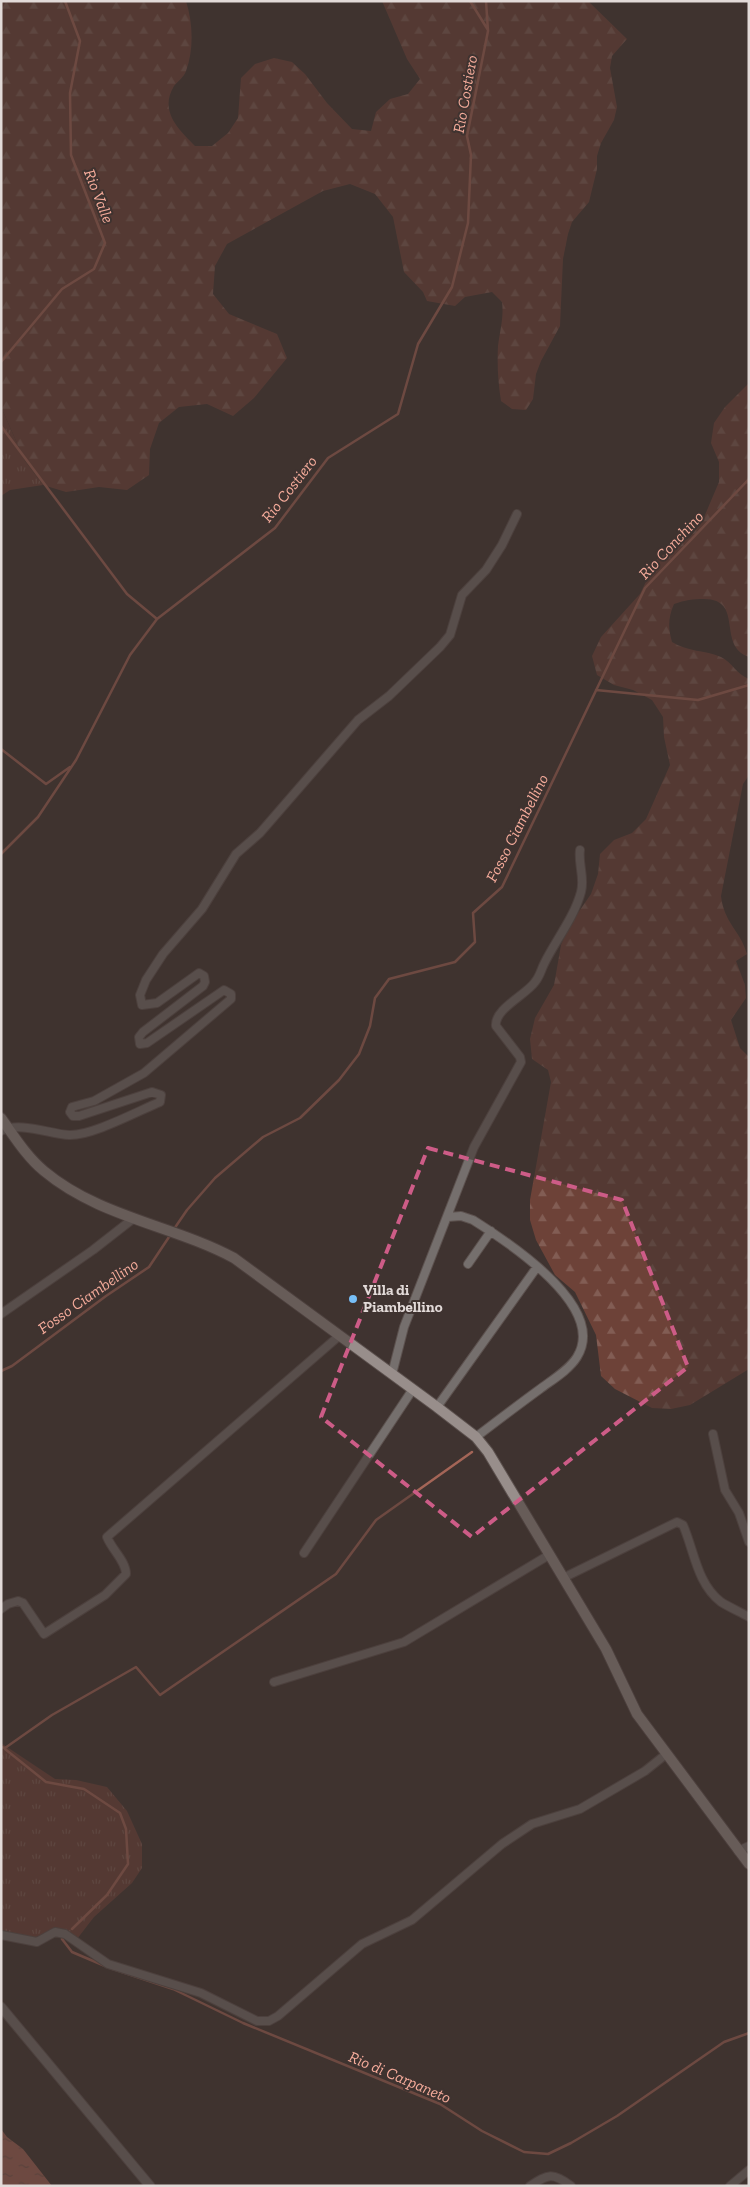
<svg xmlns="http://www.w3.org/2000/svg" width="750" height="2187" font-family="'Zilla Slab',serif">
<style>
.grass{fill:url(#grass-tufts)}
.forest{fill:url(#forest-firs)}
.water{fill:url(#water-ripples)}
.lines{fill:none;stroke-linecap:round;stroke-linejoin:round}
.stream{stroke:#a46557;stroke-width:2.5}
.minor-casing{stroke:#5c514e;stroke-width:10}
.tertiary-casing{stroke:#5c514e;stroke-width:11}
.secondary-casing{stroke:#5c514e;stroke-width:12}
.minor{stroke:#756f6d;stroke-width:8}
.tertiary{stroke:#756f6d;stroke-width:9}
.secondary{stroke:#988e8b;stroke-width:10}
.marked{fill:none;stroke:#cd5c87;stroke-width:4;stroke-dasharray:10 6;stroke-linejoin:round}
.poi-dot{fill:#77bff7;stroke:#3f3330;stroke-width:2}
.labels{text-anchor:middle;dominant-baseline:central;stroke-width:4;stroke-linejoin:round;paint-order:stroke}
.poi-label{font-size:15px;font-weight:bold;fill:#e2dad8;stroke:#3f3330;text-anchor:start}
.water-label{font-size:16px;font-style:italic;fill:#f6ac9b;stroke:#3f3330}
</style>
<defs>
<pattern id="grass-tufts" width="24" height="20" patternUnits="userSpaceOnUse" patternTransform="scale(1.25)"><rect width="24" height="20" fill="#6d4238"/><path d="M3 7l-1-3M5 7V3M7 7l1-3M15 17l-1-3M17 17v-4M19 17l1-3" fill="none" stroke="#825d54"/></pattern>
<pattern id="forest-firs" width="22" height="20" patternUnits="userSpaceOnUse" patternTransform="scale(1.25)"><rect width="22" height="20" fill="#6d4238"/><path d="M5 1l3.5 6h-7zM16 11l3.5 6h-7z" fill="#825d54"/></pattern>
<pattern id="water-ripples" width="26" height="14" patternUnits="userSpaceOnUse" patternTransform="scale(1.25)"><rect width="26" height="14" fill="#a46557"/><path d="M2 4q2-2 4 0t4 0M15 11q2-2 4 0t4 0" fill="none" stroke="#7e574e"/></pattern>
</defs>
<rect width="100%" height="100%" fill="#3f3330"/>
<path class="grass" d="M1,407L25,461L43,485L10,490L1,496Z
M1,1743L55,1779L76,1780L107,1787L127,1811L142,1844V1868L132,1883L94,1917L77,1939L64,1929L57,1928L34,1938L1,1930Z"/>
<path class="forest" d="M1,1H186C193,23 194,49 186,71C184,77 178,81 174,86C159,111 178,129 195,146H212L228,133L238,118L241,78L255,64L274,58L292,62L305,74L327,103L352,129L371,131L376,112L390,99L408,94L420,79L407,59L382,1H588L627,39L612,56L610,68L617,107L614,120L601,143L597,156V169L589,202L572,222L568,234L563,259L560,326L541,361L536,374L533,399L526,410L512,409L501,401C498,382 497,364 498,346C500,330 504,317 502,302L492,292L465,297L455,306L427,301L423,292L404,272L393,217L375,194L350,184L323,191L227,244L215,266L213,294L229,314L277,334L287,358L254,398L233,416L207,404L179,407L159,423L150,449L149,475L127,490L99,487L66,492L43,485L25,461L1,407Z
M749,383V657C716,646 745,599 704,599C693,599 685,600 674,604C668,618 668,628 672,642C688,652 705,650 721,657C733,663 736,674 749,679V775L743,784L721,896C724,923 740,930 747,954L736,961L745,985L746,998L731,1020L740,1048L749,1057V1369L690,1405L671,1409L652,1408L615,1389L601,1376L596,1335L575,1292L555,1275L536,1240L530,1220V1200L551,1082L548,1070L532,1059L530,1039L535,1018L554,985L561,945L569,926L591,894L598,874L600,854L614,840L632,833L646,819L670,765L664,737L663,717L652,700L633,690L614,685L597,675L592,656L601,637L640,594L657,559L690,537L702,522L719,482V462L711,443L714,423L725,407Z"/>
<path class="water" d="M1,2129L7,2137L23,2149L52,2186H1Z"/>
<g class="lines">
<path class="stream" d="M470,1L488,30
M1,362L62,289L94,269L105,243L71,155L70,93L80,41L65,1
M1,426L127,594L157,619
M596,690L698,700L749,685
M1,749L46,784L70,767
M1,854L38,817L76,760L130,655L157,619L275,528L328,458L398,414L418,344L452,287L468,223L471,155L467,136L488,31L486,1
M174,1229L187,1210L215,1178L263,1137L300,1118L339,1080L359,1054L370,1026L375,998L389,979L455,962L475,942L473,913L502,887L645,588L749,479
M1,1371L12,1366L106,1296L149,1267L171,1234
M1,1747L5,1748L52,1715L136,1667L160,1695L336,1574L376,1520L472,1452
M5,1749L46,1782L84,1789L120,1813L126,1829L128,1864L107,1895L72,1929
M66,1936L62,1939L72,1952L105,1966
M110,1968L173,1989L243,2023L440,2104L482,2131L524,2152L548,2154L571,2143L617,2116L724,2042L749,2033"/>
<g class="minor-casing">
<path id="minor" d="M1,1131C19,1121 50,1134 69,1135C92,1136 138,1111 160,1102L161,1095L152,1092L79,1116H73L70,1112L72,1107L94,1101L144,1073L231,999V994L224,990L147,1043L140,1044L139,1037L143,1032L203,986L205,982L204,976L199,973L157,1003L142,1005L140,995L146,980L163,954L202,909L236,854L260,833L358,720L389,696L440,647L450,635L462,595L486,570L502,545L517,514
M448,1217L461,1216L473,1220C508,1242 608,1307 577,1357C569,1370 552,1380 540,1389C518,1405 497,1421 476,1437
M468,1264L491,1231
M1,1314L93,1250L134,1218
M392,1374L404,1327L474,1147L521,1062L520,1057L496,1026C494,1009 526,995 535,982C540,976 541,970 544,964C555,941 574,918 581,892C585,878 578,864 580,850
M437,1407L537,1267
M713,1434L725,1490L739,1513L749,1542
M304,1553L413,1389
M563,1578L677,1522L683,1525C694,1550 697,1584 721,1602C729,1607 740,1612 749,1617
M1,1609L8,1604L18,1601L23,1603L44,1634L105,1595L126,1574C126,1561 112,1550 107,1537L339,1336
M274,1682L404,1642L549,1555
M738,1851L749,1846
M1,1935L37,1942L55,1932L65,1934L108,1964L201,1993L257,2021H269L278,2016L362,1944L412,1920L502,1844L532,1824L580,1809L645,1771L665,1755
M530,2186C548,2174 553,2172 571,2186
M730,2186L749,2170"/>
</g>
<g class="tertiary-casing">
<path id="tertiary" d="M1,2007L150,2186"/>
</g>
<g class="secondary-casing">
<path id="secondary" d="M1,1118C14,1136 26,1156 44,1171C99,1217 172,1225 234,1258L437,1407L476,1437L488,1452L606,1649L637,1714L749,1864"/>
</g>
<use href="#minor" class="minor"/>
<use href="#tertiary" class="tertiary"/>
<use href="#secondary" class="secondary"/>
</g>
<path d="M0 0H750V2187H0ZM428,1148L622,1200L688,1367L472,1537L321,1417Z" fill="#3f3330" fill-opacity=".55" fill-rule="evenodd"/>
<path class="marked" d="M428,1148L622,1200L688,1367L472,1537L321,1417Z"/>
<circle class="poi-dot" cx="353" cy="1299" r="5"/>
<g class="labels">
<g class="poi-label">
<text x="363" y="1290">Villa di<tspan x="363" dy="17">Piambellino</tspan></text>
</g>
<g class="water-label">
<text transform="translate(465 94) rotate(-80)">Rio Costiero</text>
<text transform="translate(99 196) rotate(69)">Rio Valle</text>
<text transform="translate(289 489) rotate(-52)">Rio Costiero</text>
<text transform="translate(671 545) rotate(-47)">Rio Conchino</text>
<text transform="translate(517 828) rotate(-63)">Fosso Ciambellino</text>
<text transform="translate(88 1296) rotate(-35)">Fosso Ciambellino</text>
<text transform="translate(400 2077) rotate(23)">Rio di Carpaneto</text>
</g>
</g>
<rect width="750" height="2187" fill="none" stroke="#e2dad8" stroke-width="5"/>
</svg>
